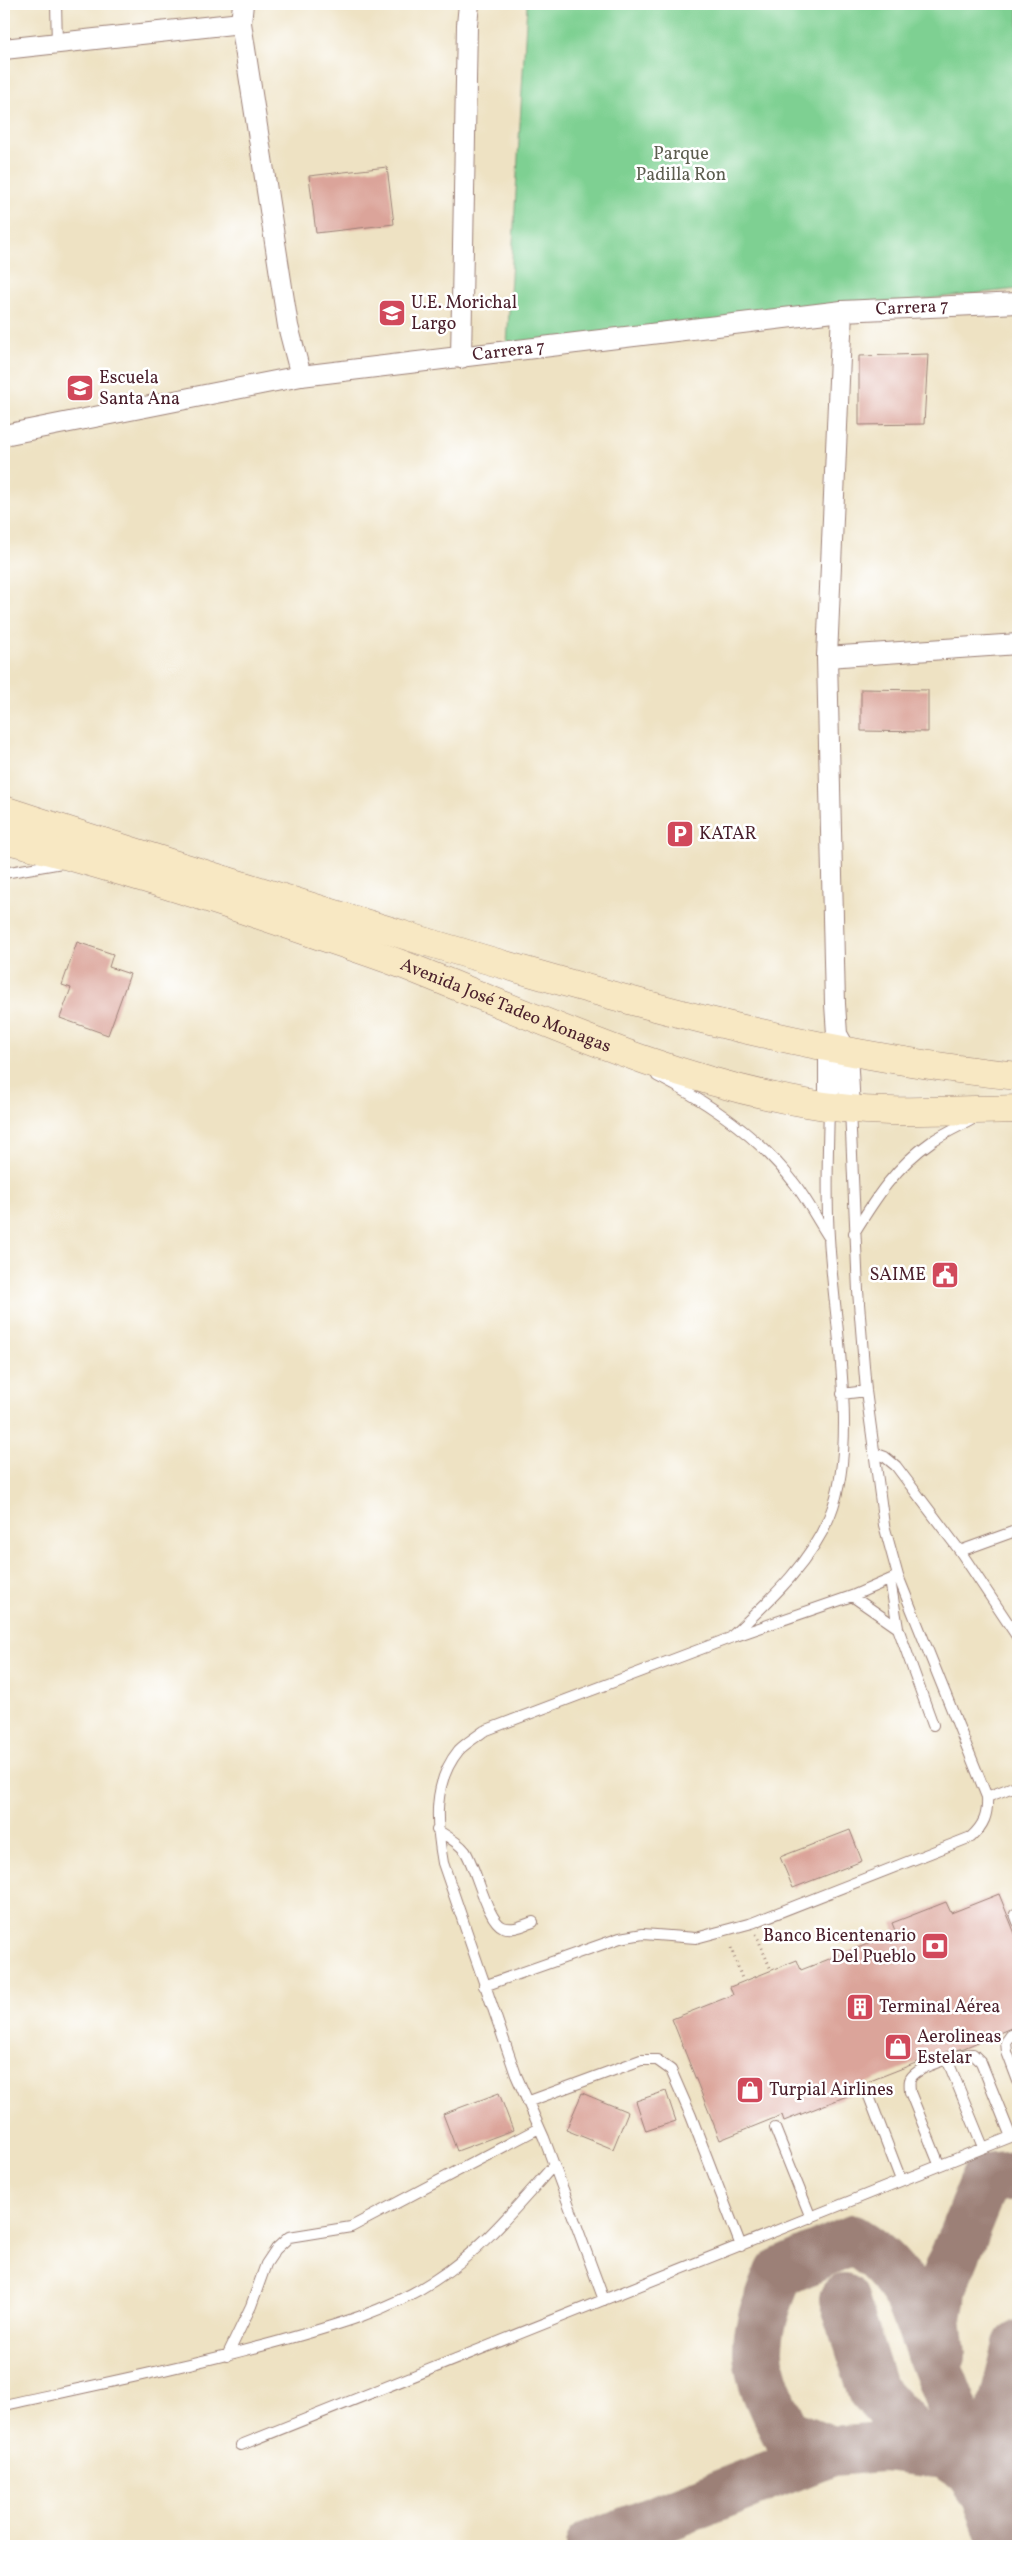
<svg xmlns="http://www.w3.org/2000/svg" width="1022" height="2550" font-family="Vollkorn,serif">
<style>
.green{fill:#7ed092;stroke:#64785e}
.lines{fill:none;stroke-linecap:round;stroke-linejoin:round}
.taxiway{stroke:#9c8077;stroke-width:50}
.building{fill:#dba49a}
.service-casing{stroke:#9c8077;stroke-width:12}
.minor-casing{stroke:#9c8077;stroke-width:22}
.secondary-casing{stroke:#9c8077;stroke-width:29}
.path{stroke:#9c8077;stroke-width:3;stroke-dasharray:1 4;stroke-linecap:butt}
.service{stroke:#fff;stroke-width:10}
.minor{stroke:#fff;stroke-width:20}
.secondary{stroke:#f8e8c3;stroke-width:28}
.labels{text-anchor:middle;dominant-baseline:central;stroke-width:5;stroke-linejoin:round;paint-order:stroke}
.park-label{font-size:18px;fill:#5c5d4f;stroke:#fff}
.poi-label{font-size:18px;fill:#4a1f2b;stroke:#fff;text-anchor:start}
.street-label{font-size:18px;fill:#4a1f2b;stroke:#fff}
</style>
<rect width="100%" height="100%" fill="#fff"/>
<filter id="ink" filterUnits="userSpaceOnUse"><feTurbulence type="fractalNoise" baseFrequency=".02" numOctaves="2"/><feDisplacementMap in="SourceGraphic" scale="10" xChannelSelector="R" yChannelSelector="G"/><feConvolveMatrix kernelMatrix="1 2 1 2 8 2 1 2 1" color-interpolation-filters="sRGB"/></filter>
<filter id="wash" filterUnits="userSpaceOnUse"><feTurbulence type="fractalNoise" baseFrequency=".0096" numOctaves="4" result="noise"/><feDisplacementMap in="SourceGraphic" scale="20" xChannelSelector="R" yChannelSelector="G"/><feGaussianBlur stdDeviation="1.12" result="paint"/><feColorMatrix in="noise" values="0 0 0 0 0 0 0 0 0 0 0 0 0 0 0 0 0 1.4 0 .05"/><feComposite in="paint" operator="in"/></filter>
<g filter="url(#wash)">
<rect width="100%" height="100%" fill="#eee2c3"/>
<path class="green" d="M527,4H1018V289L507,345Z"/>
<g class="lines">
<path class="taxiway" d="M844,2299L873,2391L909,2430L945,2454
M941,2355L937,2317L943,2285L986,2179L1018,2176
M832,2451L786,2433C751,2364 749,2345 779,2273L853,2240C881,2257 893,2272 910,2298L1006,2546
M990,2497L997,2432L1018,2345
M590,2546L832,2451L881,2447L945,2454L969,2470L983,2490"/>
</g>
<g id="blocks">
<path class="building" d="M387,167L394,224L316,233L309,176Z
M928,354L924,424L859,425V356Z
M861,689L928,690V732L861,731Z
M77,942L113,954L109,967L130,974L108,1035L60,1018L71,988L62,985Z
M850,1830L862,1861L793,1888L780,1857Z
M999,1894L1018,1941V2025L964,2048L941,2053L850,2089L852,2094L784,2121L782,2115L720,2140L672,2019L733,1995L730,1987L797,1960L801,1970L896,1933L892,1923L946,1902L951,1913Z
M666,2091L676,2121L646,2131L636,2101Z
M499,2093L513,2130L457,2151L443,2114Z
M582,2093L628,2112L613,2149L566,2130Z"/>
</g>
</g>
<g filter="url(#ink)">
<use href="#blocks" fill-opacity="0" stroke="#9c8077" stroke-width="1"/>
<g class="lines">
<g class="service-casing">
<path id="service" d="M56,4L57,43
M4,873L62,863
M657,1076C708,1102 760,1137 795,1184C807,1200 817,1219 828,1236
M854,1233C875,1199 896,1166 931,1142C944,1133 960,1126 975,1118
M842,1394L866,1391
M874,1453L885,1457L896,1466L960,1551L1018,1638
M960,1551L1018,1530
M890,1580L898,1628L933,1725
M852,1596L898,1628
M733,1635C770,1600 810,1564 830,1515C860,1441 833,1317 829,1237C826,1194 828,1150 829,1108
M987,1797L1018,1785
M437,1830C447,1836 458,1842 465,1851C476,1867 487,1921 503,1927C513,1931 524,1925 533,1922
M1015,1914L1018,1922
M484,1986L620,1938L643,1934L696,1938L752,1923L971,1837C984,1825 988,1815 987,1797L898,1576L884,1525L866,1391L858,1291L850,1109
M1018,2032L1011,2035L1006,2042L1007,2052L1018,2081
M947,2059L983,2147
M867,2091L901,2180
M527,2102L641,2060H657L671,2070L691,2116L741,2246
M775,2128L811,2218
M939,2164L910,2092C910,2089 909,2083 910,2080C914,2067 960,2054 973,2054L981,2062L1011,2137
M604,2300L544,2138L516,2075L443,1863C436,1824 432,1783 459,1750C466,1743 476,1737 484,1731L730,1638L852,1596L898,1576
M227,2356L251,2306L266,2264L276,2249L289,2237L351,2227L539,2128
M4,2405C96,2385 189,2366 280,2341C334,2326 388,2311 435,2280C482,2250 517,2206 554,2165
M241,2445L1018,2134"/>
</g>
<g class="minor-casing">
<g id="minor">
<path d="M243,4L241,23L288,326L301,376"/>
<path d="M4,49L241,23"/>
<path d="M842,311L827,657L835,1004L837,1034L847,1052L850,1109"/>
<path d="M461,358L467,25L469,4"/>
<path id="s1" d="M4,435L301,376L842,311L1018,303"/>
<path d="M827,657L1018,644"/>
<path d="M829,1107V1049L836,1036"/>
</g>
</g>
<g class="secondary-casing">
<g id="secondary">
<path d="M4,810C141,855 279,897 417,939C614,998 813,1056 1018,1076"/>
<path id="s2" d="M4,839C107,865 208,897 309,932C346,945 383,956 419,971C545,1021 671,1080 806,1103C875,1116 948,1110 1018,1109"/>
</g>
</g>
<path class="path" d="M756,1934L771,1970
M731,1948L743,1981"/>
<use href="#service" class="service"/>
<use href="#minor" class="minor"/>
<use href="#secondary" class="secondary"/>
</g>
</g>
<defs>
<g id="school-square" transform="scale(1.4375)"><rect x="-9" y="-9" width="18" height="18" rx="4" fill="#d1495b" stroke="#fff"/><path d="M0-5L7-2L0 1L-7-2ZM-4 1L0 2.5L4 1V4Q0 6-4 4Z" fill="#fff"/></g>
<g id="parking-square" transform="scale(1.4375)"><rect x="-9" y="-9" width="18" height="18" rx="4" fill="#d1495b" stroke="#fff"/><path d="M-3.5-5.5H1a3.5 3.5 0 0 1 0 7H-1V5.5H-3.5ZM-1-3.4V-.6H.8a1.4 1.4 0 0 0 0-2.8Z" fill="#fff"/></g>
<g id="civic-square" transform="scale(1.4375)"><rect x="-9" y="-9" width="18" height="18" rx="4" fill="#d1495b" stroke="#fff"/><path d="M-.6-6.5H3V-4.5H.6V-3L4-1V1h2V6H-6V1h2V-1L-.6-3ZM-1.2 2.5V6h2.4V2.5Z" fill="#fff"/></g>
<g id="bank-square" transform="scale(1.4375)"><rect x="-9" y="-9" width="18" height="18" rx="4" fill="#d1495b" stroke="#fff"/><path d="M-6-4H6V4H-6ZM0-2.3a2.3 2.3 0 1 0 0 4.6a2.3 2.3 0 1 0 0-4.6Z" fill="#fff"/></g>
<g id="building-square" transform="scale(1.4375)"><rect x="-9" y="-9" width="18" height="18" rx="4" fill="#d1495b" stroke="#fff"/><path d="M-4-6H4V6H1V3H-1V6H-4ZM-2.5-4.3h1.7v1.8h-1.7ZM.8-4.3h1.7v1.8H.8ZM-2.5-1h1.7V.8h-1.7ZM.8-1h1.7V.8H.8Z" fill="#fff"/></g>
<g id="shop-square" transform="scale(1.4375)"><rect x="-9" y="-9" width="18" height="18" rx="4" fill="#d1495b" stroke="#fff"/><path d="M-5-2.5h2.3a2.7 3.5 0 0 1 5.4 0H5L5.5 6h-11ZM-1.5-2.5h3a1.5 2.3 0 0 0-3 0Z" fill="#fff"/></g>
</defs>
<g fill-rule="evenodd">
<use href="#school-square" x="392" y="313"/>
<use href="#school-square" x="80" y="388"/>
<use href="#parking-square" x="680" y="834"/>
<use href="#civic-square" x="945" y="1275"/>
<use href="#bank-square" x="935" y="1946"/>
<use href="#building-square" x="860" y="2007"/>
<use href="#shop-square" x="898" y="2047"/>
<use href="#shop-square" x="750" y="2090"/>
</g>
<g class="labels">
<g class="park-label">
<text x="681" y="154">Parque<tspan x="681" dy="21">Padilla Ron</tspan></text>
</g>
<g class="poi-label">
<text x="411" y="303">U.E. Morichal<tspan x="411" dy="21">Largo</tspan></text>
<text x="99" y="378">Escuela<tspan x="99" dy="21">Santa Ana</tspan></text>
<text x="699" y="834">KATAR</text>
<text x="926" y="1275" text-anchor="end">SAIME</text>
<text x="916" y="1936" text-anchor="end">Banco Bicentenario<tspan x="916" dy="21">Del Pueblo</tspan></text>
<text x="879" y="2007">Terminal Aérea</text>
<text x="917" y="2037">Aerolineas<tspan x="917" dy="21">Estelar</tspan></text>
<text x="769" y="2090">Turpial Airlines</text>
</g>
<g class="street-label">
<text stroke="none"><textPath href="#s1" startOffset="918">Carrera 7</textPath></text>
<text stroke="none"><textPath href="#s1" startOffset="512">Carrera 7</textPath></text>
<text stroke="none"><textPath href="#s2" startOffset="529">Avenida José Tadeo Monagas</textPath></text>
</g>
</g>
<rect width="1022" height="2550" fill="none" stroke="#fff" stroke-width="20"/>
</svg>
